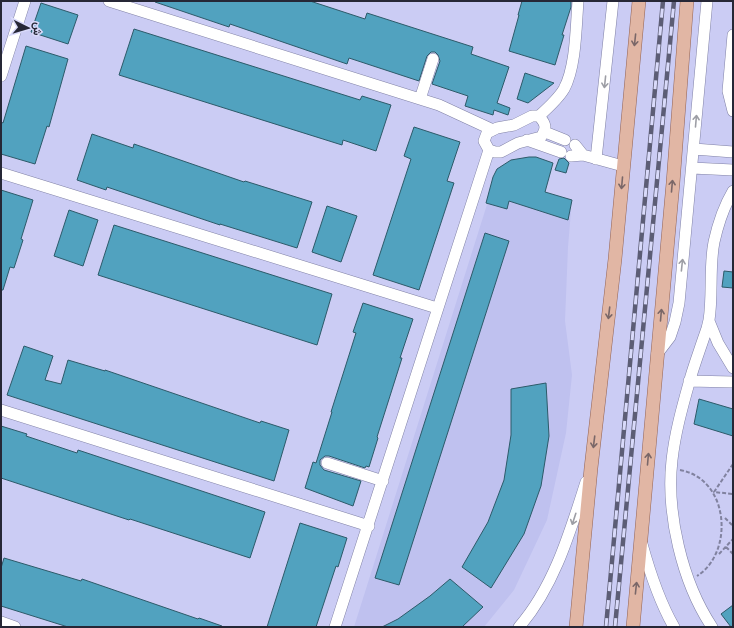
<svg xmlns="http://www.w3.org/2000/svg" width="734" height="628" font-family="'Golos Text',Vazirmatn,sans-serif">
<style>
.built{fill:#bfc1ef}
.building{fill:#51a2bf;stroke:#2d5a69}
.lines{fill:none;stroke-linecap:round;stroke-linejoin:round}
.minor-casing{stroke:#8182a6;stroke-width:12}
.major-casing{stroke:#936456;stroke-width:14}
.path{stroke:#81829f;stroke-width:2;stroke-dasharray:4 2;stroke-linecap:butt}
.minor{stroke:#fff;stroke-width:11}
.major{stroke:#e1b6a4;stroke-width:13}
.rail-casing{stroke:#5c5d75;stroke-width:4.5}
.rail{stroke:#d9dafa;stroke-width:3;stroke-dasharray:9;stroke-linecap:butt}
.oneway{stroke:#7a6768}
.oneway2{stroke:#9d9ea5}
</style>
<rect width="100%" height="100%" fill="#cbccf4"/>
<path class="built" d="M496,176L571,211L568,247L565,321L572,375L566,433L547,520L514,590L484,627H354Z"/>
<path class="building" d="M155,1H310L365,19L367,13L473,47L471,54L509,67L497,103L510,108L508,115L494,110L493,115L465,106L468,96L432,84L440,61L438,55L435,52H431L427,56L419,81L349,58L347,64L230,24L229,27L155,2Z
M522,1H571V7L562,35H564L555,65L509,51L519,15H518Z
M41,3L78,15L68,44L31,32Z
M134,29L360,100L362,96L391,105L376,151L343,140L342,145L119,75Z
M26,46L68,59L49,127L47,126L35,164L1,154V122L3,123Z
M525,73L554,83L528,103L517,99Z
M414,127L460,142L447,181L454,183L419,290L373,275L411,159L404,156Z
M92,134L133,148L134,144L244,182L245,181L312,202L297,248L220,224V225L107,187L106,190L77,180Z
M529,157H536L553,163L545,192L572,200L568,220L509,201L507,209L486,203L493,177L497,169L511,160Z
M564,158L569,163L566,173L555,170L559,159Z
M1,190L33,200L21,239L23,240L14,268L10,267L3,290H1Z
M327,206L357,216L341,262L312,252Z
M69,210L98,220L83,266L54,256Z
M114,225L332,294L317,345L98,275Z
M485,233L509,241L399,585L375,578Z
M724,271L733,272V288L722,287Z
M363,303L413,319L400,358H402L377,437L378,438L369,467L366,466L365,468L329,456H325L320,460V465L324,470L361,481L353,506L305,488L313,462L316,463L332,412H331L356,333L353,332Z
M24,346L53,356L45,380L61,384L68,360L105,371V370L260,423L261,421L289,430L274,481L7,395Z
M546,383L549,436L541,486L524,534L491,588L462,567L488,522L504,480L511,435V389Z
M699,399L733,409V436L694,424Z
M1,426L27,434L26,436L77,453L78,450L265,512L250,558L130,519L129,520L1,478Z
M300,523L347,538L338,567L336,566L316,627H267Z
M4,558L81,581L82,579L198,619L199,618L222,626V627H68L1,606V568Z
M450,579L483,607L462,627H382L398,619L430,596Z
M733,605V627H731L721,614Z"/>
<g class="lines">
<g class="minor-casing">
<path id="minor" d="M109,1L439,105L493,130
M733,35L728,91L733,111
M1,76L25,1
M420,99L433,59
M532,116H539C546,124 547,128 541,137L518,143L501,152H495L489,150L484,141L487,133L497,128L514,125Z
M539,116C548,108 558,99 564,89C576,67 576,27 578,1
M545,132L565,140
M527,140L561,152
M575,145L583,155
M694,149L733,152
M571,156L583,155L623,166
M596,159L613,1
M692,168L733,170
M1,173L437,308
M709,321L718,343L733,368
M657,354L670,337L675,322L679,303L707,1
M689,381L733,382
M1,410L369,526
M327,463L383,481
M642,544C650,573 659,601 674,627
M1,622L15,627
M335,627L489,150
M519,627C554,587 570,532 586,482
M712,627C682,582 666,513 672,460C675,433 682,408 689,383C693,368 699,352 704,337C706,332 708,326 709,320C713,295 709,267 714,242C718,224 724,206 733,191"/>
</g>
<g class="major-casing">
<path id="major" d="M576,627L591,468L615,259L639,1
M633,627L673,183L687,1"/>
</g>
<path class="path" d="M733,464L714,492L733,494
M680,470C730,479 734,553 697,576
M725,518L733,526
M726,547L733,554
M719,554L733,539"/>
<use href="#minor" class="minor"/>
<use href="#major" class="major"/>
<g class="rail-casing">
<path id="rail" d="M606,627L663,1
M615,627L674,1"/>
</g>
<use href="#rail" class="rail"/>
</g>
<defs><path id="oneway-shaft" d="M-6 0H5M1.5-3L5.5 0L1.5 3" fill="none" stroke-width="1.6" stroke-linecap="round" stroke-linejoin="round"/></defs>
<g class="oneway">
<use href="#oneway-shaft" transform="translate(635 40) rotate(96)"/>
<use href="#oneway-shaft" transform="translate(622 183) rotate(95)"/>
<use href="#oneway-shaft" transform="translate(672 186) rotate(-85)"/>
<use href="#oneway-shaft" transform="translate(609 313) rotate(97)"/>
<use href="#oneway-shaft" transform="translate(661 315) rotate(-85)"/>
<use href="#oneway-shaft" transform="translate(594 442) rotate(97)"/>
<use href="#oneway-shaft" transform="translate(648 459) rotate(-85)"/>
<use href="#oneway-shaft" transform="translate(636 588) rotate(-84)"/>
</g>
<g class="oneway2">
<use href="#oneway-shaft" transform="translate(605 82) rotate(96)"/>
<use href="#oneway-shaft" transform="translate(696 121) rotate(-85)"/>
<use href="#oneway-shaft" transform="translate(682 265) rotate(-84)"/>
<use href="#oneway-shaft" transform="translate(574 519) rotate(108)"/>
</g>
<rect width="734" height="628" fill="none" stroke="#262736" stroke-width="4"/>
<g transform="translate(28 28) rotate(95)" stroke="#d9dafa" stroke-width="3" paint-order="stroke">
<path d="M0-3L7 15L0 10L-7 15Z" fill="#262736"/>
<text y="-6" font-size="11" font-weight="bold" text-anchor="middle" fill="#262736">ش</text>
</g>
</svg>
